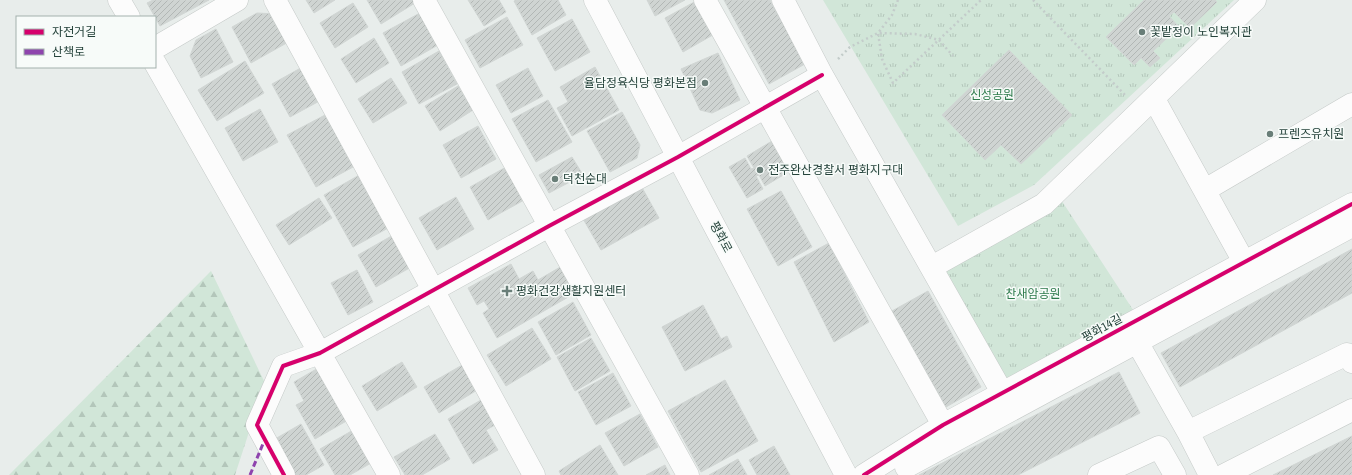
<svg xmlns="http://www.w3.org/2000/svg" width="1352" height="475" font-family="'Archivo Narrow','Noto Sans KR',sans-serif">
<style>
.grass{fill:url(#grass-tufts)}
.forest{fill:url(#forest-firs)}
.building{fill:url(#building-hatch);stroke:#d1d6d4}
.lines{fill:none;stroke-linecap:round;stroke-linejoin:round}
.minor-casing{stroke:#c5cac8;stroke-width:23}
.path{stroke:#c3ccca;stroke-width:2.5;stroke-dasharray:2 3;stroke-linecap:butt}
.minor{stroke:#fcfcfc;stroke-width:22}
.quiet{stroke:#8e44ad;stroke-width:3;stroke-dasharray:6 3;stroke-linecap:butt}
.cycleway-casing{stroke:#f7fbf9;stroke-width:6}
.cycleway{stroke:#d6006c;stroke-width:4}
.poi-dot{fill:#697e78;stroke:#f7fbf9;stroke-width:1.5}
.labels{text-anchor:middle;dominant-baseline:central;stroke-width:3;stroke-linejoin:round;paint-order:stroke}
.poi-label{font-size:12px;fill:#24423a;stroke:#f7fbf9;text-anchor:start}
.park-label{font-size:12px;fill:#2d7a4b;stroke:#f7fbf9}
.street-label{font-size:12px;fill:#24423a;stroke:#f7fbf9}
</style>
<defs>
<pattern id="grass-tufts" width="24" height="20" patternUnits="userSpaceOnUse"><rect width="24" height="20" fill="#d1e6d8"/><path d="M3 7l-1-3M5 7V3M7 7l1-3M15 17l-1-3M17 17v-4M19 17l1-3" fill="none" stroke="#b3c6ba"/></pattern>
<pattern id="forest-firs" width="22" height="20" patternUnits="userSpaceOnUse"><rect width="22" height="20" fill="#d1e6d8"/><path d="M5 1l3.5 6h-7zM16 11l3.5 6h-7z" fill="#b3c6ba"/></pattern>
<pattern id="building-hatch" width="6" height="6" patternUnits="userSpaceOnUse"><rect width="6" height="6" fill="#cfd4d2"/><path d="M-1 1l2-2M0 6l6-6M5 7l2-2" fill="none" stroke="#b2b7b5"/></pattern>
</defs>
<rect width="100%" height="100%" fill="#e8edeb"/>
<path class="grass" d="M823,0H1234L1034,185L958,226Z
M1056,192L1139,319L1003,394L932,267Z"/>
<path class="forest" d="M211,271L265,383L235,475H9Z"/>
<path class="building" d="M153,0H209L160,26L147,3Z
M306,0H335L314,13Z
M367,0H412L415,3L381,24Z
M468,0H499L506,12L484,26Z
M516,0H558L566,15L532,35L514,1Z
M647,0H685L655,16Z
M698,0L718,32L683,52L665,18Z
M724,0H770L805,64L769,84Z
M1144,0H1215L1217,2L1190,28L1174,12L1169,16L1179,27L1153,51L1160,58L1150,67L1141,58L1134,65L1106,37Z
M353,3L368,27L335,48L320,23Z
M257,13L277,14L292,40L251,63L232,27Z
M420,13L438,45L401,66L383,33Z
M507,17L523,45L480,68L465,40Z
M572,19L590,52L555,71L537,38Z
M216,29L233,62L201,78L190,56L196,40Z
M374,38L389,63L356,83L341,59Z
M1009,50L1072,115L1021,164L1001,145L985,160L942,115Z
M439,51L457,84L419,104L402,72Z
M718,53L740,100L712,113L700,110L681,69Z
M245,61L264,93L217,121L198,90Z
M306,65L325,98L290,117L272,84Z
M595,67L619,110L572,136L557,108L568,102L560,87Z
M528,68L543,96L511,113L496,85Z
M391,78L407,103L373,123L358,99Z
M458,86L473,110L440,131L425,106Z
M548,100L572,142L536,162L512,119Z
M260,109L278,142L243,161L225,128Z
M622,112L640,145L637,158L610,172L587,131Z
M327,114L355,166L316,187L287,135Z
M478,126L496,159L461,178L443,145Z
M772,141L790,171L765,186L759,175L756,176L763,189L747,198L729,167L745,158L751,169L754,168L747,156Z
M572,157L583,175L549,193L539,175Z
M508,166L526,199L488,220L470,187Z
M363,173L392,226L353,247L324,195Z
M640,184L659,218L601,250L582,217Z
M781,191L812,247L778,266L747,209Z
M456,197L474,229L437,250L419,218Z
M319,198L332,218L289,245L276,225Z
M395,234L413,266L376,287L358,255Z
M829,243L869,322L834,342L794,262Z
M1352,249V293L1180,387L1161,353Z
M511,264L519,279L533,271L538,280L562,266L577,292L497,338L483,313L489,309L484,301L477,305L468,288Z
M357,270L373,302L348,315L331,283Z
M928,291L981,387L946,407L892,311Z
M573,302L591,335L556,355L538,322Z
M703,305L721,339L727,336L732,347L685,371L662,327Z
M532,328L551,359L506,386L487,355Z
M591,338L610,371L575,391L557,357Z
M402,362L417,387L377,411L362,386Z
M464,364L479,389L439,413L424,387Z
M320,367L350,419L315,439L296,405L304,401L294,382Z
M1119,372L1140,413L1018,475H919Z
M613,373L631,406L596,425L578,392Z
M725,380L758,441L701,472L668,411Z
M481,400L495,425L486,430L498,450L473,464L448,419Z
M640,414L658,447L624,466L605,433Z
M301,424L324,465L306,475H295L275,439Z
M355,429L373,462L350,475H335L320,449Z
M435,434L450,459L422,475H405L394,457Z
M1352,436V475H1273Z
M600,445L618,475H561L559,471Z
M774,446L790,475H757L749,460Z
M738,459L747,475H709Z
M665,465L670,475H646Z"/>
<g class="lines">
<g class="minor-casing">
<path id="minor" d="M119,0L129,17
M275,0L534,475
M424,0L688,475
M595,0L846,475
M705,0L943,425
M783,0L822,75L1003,394
M155,48L237,0
M155,63L389,475
M1154,99L1244,262
M1205,190L1352,104
M932,267L1044,204L1255,0
M1137,342L1188,432L1347,354L1352,362
M1188,432L1210,475
M906,467L1352,226
M284,475L257,425L283,366L320,353L549,226L678,157L822,75
M864,475L943,425L1352,204
M1099,475L1159,447L1175,475
M1224,475L1352,410"/>
</g>
<path class="path" d="M898,0L892,15L878,33L882,59L893,83L981,0
M1033,0L1126,96
M838,59L850,47L878,33L915,34L939,40L953,56"/>
<use href="#minor" class="minor"/>
<path class="quiet" d="M250,475L265,439"/>
<g class="cycleway-casing">
<path id="cycleway" d="M284,475L257,425L283,366L320,353L549,226L678,157L822,75
M864,475L943,425L1352,204"/>
</g>
<use href="#cycleway" class="cycleway"/>
</g>
<g class="poi-dot">
<circle cx="1142" cy="32" r="4"/>
<circle cx="705" cy="83" r="4"/>
<circle cx="1270" cy="134" r="4"/>
<circle cx="760" cy="170" r="4"/>
<circle cx="555" cy="179" r="4"/>
<path d="M505 285h4v4h4v4h-4v4h-4v-4h-4v-4h4z"/>
</g>
<g class="labels">
<g class="poi-label">
<text x="1150" y="32">꽃밭정이 노인복지관</text>
<text x="697" y="83" text-anchor="end">율담정육식당 평화본점</text>
<text x="1278" y="134">프렌즈유치원</text>
<text x="768" y="170">전주완산경찰서 평화지구대</text>
<text x="563" y="179">덕천순대</text>
<text x="516" y="291">평화건강생활지원센터</text>
</g>
<g class="park-label">
<text x="992" y="95">신성공원</text>
<text x="1033" y="294">찬새암공원</text>
</g>
<g class="street-label">
<text transform="translate(721 237) rotate(62)">평화로</text>
<text transform="translate(1102 328) rotate(-29)">평화14길</text>
</g>
</g>
<rect x="16" y="16" width="140" height="52" fill="#f7fbf9" stroke="#a3b1ad"/>
<rect x="24" y="29" width="20" height="6" fill="#d6006c" stroke="#a3b1ad"/>
<text x="52" y="36" font-size="12" fill="#24423a">자전거길</text>
<rect x="24" y="49" width="20" height="6" fill="#8e44ad" stroke="#a3b1ad"/>
<text x="52" y="56" font-size="12" fill="#24423a">산책로</text>
</svg>
